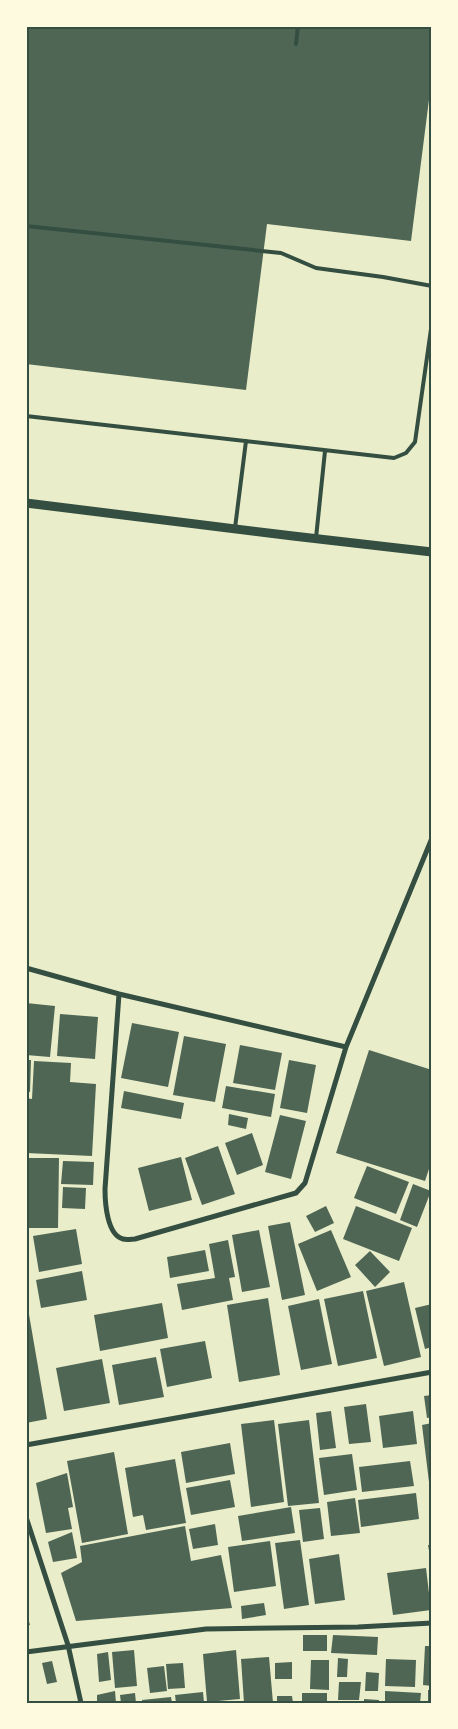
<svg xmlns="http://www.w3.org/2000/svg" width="458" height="1729" font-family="'Source Sans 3',sans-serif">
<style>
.building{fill:#4f6655}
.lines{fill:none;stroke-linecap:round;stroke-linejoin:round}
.service{stroke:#344e41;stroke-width:4}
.minor{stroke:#344e41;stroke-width:5}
.tertiary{stroke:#344e41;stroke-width:9}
.neatline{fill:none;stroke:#344e41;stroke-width:2}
</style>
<rect width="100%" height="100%" fill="#e9edc9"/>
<path class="building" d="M26,26H432V76L411,241L267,224L246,390L26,364Z
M26,1003L55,1006L50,1057L26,1055Z
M60,1014L98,1017L95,1059L57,1056Z
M132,1023L179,1032L168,1087L121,1078Z
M184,1036L226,1044L215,1102L173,1095Z
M240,1045L282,1053L275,1090L233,1083Z
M369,1050L432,1070V1160L425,1181L336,1153Z
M26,1060H31L30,1092L26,1091Z
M289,1060L316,1065L307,1113L280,1108Z
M34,1061L71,1063L70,1082L96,1084L92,1156L26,1153V1098L32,1099Z
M226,1086L275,1094L271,1117L222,1108Z
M124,1091L184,1103L181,1119L121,1108Z
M229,1114L248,1118L246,1129L228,1125Z
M280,1115L306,1121L291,1179L265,1172Z
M252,1133L263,1165L237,1175L225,1143Z
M218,1146L235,1194L202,1205L185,1158Z
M181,1157L192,1200L149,1211L138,1168Z
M26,1158H59L58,1228H26Z
M63,1161L94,1162L93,1185L61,1184Z
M367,1166L409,1182L396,1214L354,1198Z
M413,1184L431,1191L417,1227L400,1220Z
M63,1187L86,1188L85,1209L62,1208Z
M326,1206L334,1223L315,1232L306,1216Z
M356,1206L412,1228L399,1261L343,1239Z
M290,1222L305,1295L282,1300L268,1226Z
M76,1229L82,1264L39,1272L33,1236Z
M259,1230L270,1287L242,1292L232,1235Z
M331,1230L351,1277L317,1291L298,1244Z
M228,1240L235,1277L229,1278L233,1300L182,1310L177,1284L215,1278L209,1244Z
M205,1250L209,1271L170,1278L167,1257Z
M370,1251L390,1272L375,1287L355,1265Z
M82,1271L87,1300L41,1308L36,1280Z
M404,1282L421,1357L384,1366L366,1291Z
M363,1291L377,1358L338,1366L324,1299Z
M26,1297L47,1419L26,1423Z
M268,1298L280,1375L239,1382L227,1305Z
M319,1299L332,1364L301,1370L288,1306Z
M162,1303L168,1338L100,1351L94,1315Z
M432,1304V1347L425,1349L415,1308Z
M205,1341L212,1378L167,1387L160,1349Z
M156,1357L164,1397L119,1405L112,1365Z
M102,1359L110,1403L64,1411L56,1368Z
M432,1395V1417L427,1418L424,1396Z
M366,1404L371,1442L349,1444L344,1407Z
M331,1411L336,1448L320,1450L316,1413Z
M413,1411L417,1444L383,1448L379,1416Z
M274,1420L284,1502L251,1507L241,1424Z
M309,1420L319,1503L288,1506L278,1424Z
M432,1423V1481L429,1482L422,1425Z
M230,1443L235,1474L186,1483L181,1452Z
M114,1452L128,1534L82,1543L67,1461Z
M352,1454L357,1490L324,1495L319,1458Z
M175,1459L186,1523L146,1530L143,1515L133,1517L125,1468Z
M410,1461L414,1486L362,1492L359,1467Z
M67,1473L73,1507L68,1508L72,1529L46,1533L36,1483Z
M230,1480L235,1507L191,1515L186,1488Z
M416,1493L419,1519L361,1527L358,1500Z
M355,1498L360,1533L331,1536L327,1502Z
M291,1507L295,1533L242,1541L238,1516Z
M320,1508L324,1539L303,1542L299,1510Z
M215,1524L218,1545L193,1549L189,1529Z
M185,1526L191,1561L221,1555L232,1608L76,1621L61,1573L82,1562L80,1546Z
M72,1532L77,1558L53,1562L48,1542Z
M300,1540L309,1605L284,1609L275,1543Z
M270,1541L276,1586L234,1592L228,1547Z
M428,1545H432V1562H431Z
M339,1554L345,1600L315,1604L309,1559Z
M426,1568L431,1610L393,1615L387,1573Z
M264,1603L266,1615L242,1619L241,1606Z
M26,1611L30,1625L26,1626Z
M303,1635H327V1651H303Z
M333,1635L378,1637L377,1655L331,1653Z
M425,1646H432V1686L423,1685Z
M134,1650L137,1686L115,1688L112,1652Z
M236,1650L240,1699L207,1702L203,1654Z
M108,1652L111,1680L99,1682L97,1654Z
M269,1657L273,1703H244L241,1659Z
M338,1658L348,1659L347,1677H337Z
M386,1659L416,1660L415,1687L385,1686Z
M311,1660H329V1690L310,1689Z
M52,1661L57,1682L47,1684L42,1663Z
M292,1662V1679H275V1663Z
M183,1663L185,1688L168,1689L166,1664Z
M164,1666L167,1691L150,1693L147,1668Z
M366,1672L379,1673L378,1691H365Z
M339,1682H361L359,1700H338Z
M428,1690H432V1703H428Z
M115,1691L116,1703H97V1695Z
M385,1691L421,1693L420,1703H385Z
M203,1692L204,1703H176L175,1695Z
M135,1693L136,1703H121L120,1695Z
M302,1693H327V1703H302Z
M277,1696H292L293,1703H277Z
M171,1697L172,1703H142V1700Z
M364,1699L379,1700V1703H364Z"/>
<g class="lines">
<path class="service" d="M296,44L298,26
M26,226L281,253L316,268L383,277L432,286
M26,416L394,458L406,453L415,442L432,322
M235,528L246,441
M316,538L325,451"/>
<path class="minor" d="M26,968L119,994L346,1047
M119,994L105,1189C105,1203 107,1235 123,1239C127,1240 132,1239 135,1239L296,1193L305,1183L346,1047L432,838
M26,1445L432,1372
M26,1517L68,1645L81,1703
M26,1652L206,1629L358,1627L432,1623"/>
<path class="tertiary" d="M26,503L293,536L432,552"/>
</g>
<rect width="458" height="1729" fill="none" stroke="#fefae0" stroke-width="55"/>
<rect x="28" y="28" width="402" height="1674" class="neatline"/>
</svg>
